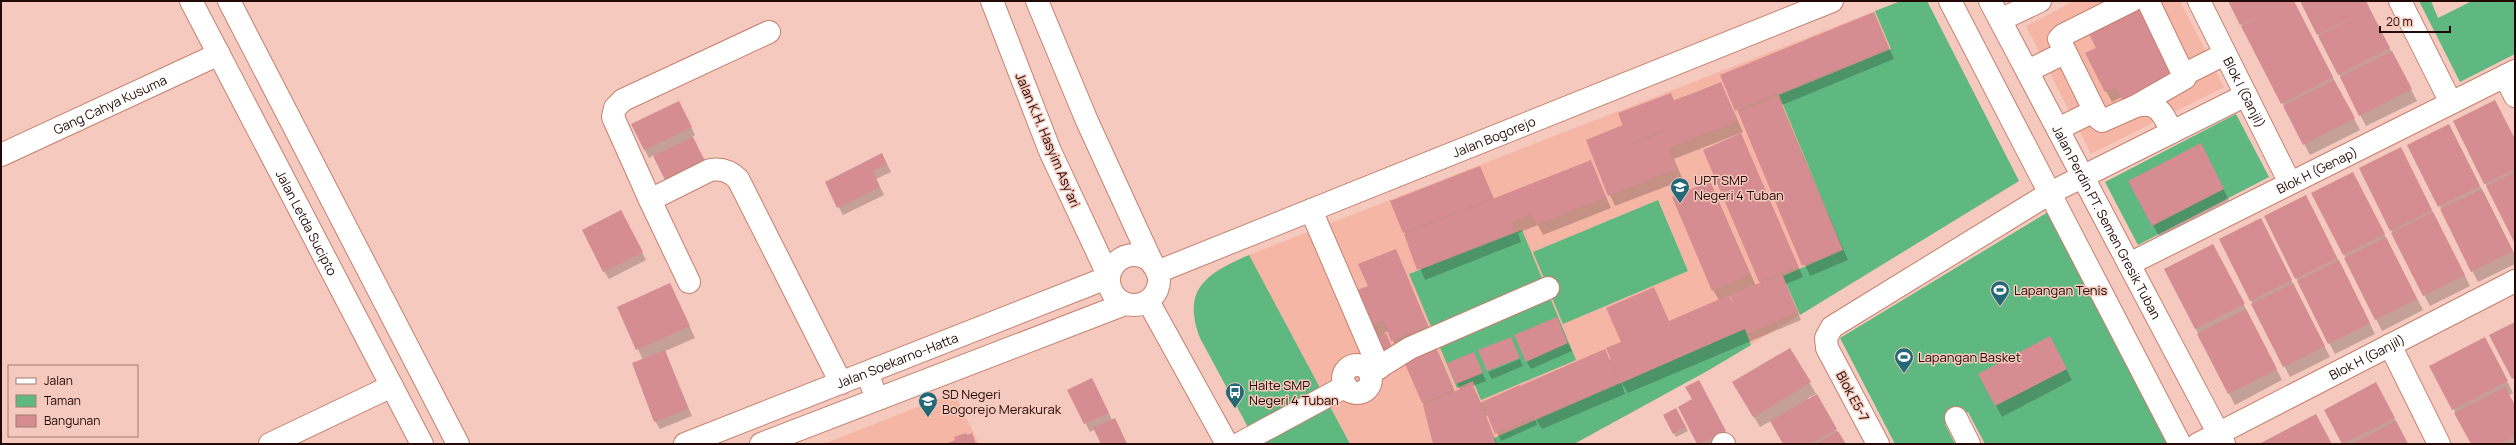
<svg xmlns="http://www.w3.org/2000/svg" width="2516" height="445" font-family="Manrope,sans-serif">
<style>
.built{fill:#f6b6a6}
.green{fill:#60b881}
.shadow{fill:#0003;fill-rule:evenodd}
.building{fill:#d58d92}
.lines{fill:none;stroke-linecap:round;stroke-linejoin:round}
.minor-casing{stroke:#c4806f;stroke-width:24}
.major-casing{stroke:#c4806f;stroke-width:24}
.highway-casing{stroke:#c4806f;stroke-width:24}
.minor{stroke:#fff;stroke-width:22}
.major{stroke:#fff;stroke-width:22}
.highway{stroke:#fff;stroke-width:22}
.labels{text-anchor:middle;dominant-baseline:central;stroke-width:3;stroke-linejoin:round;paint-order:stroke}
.street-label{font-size:13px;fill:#220905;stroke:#f5c9bd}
.poi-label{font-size:13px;fill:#220905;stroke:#f5c9bd;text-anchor:start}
</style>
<rect width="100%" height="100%" fill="#f5c9bd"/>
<path class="built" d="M1901,1H1927L2019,181L1709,370L1574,444H1257L1195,325L1194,303L1197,291L1217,270L1249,255Z
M2074,1H2180L2224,87L2091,154L2026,26Z
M954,393L979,444H823Z"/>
<path class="green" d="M1901,1H1927L2019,181L1800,315L1783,276L1843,250L1779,95L1891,49L1875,11Z
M2419,1H2431L2438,18L2472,1H2515V54L2460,82Z
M2236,114L2269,177L2138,245L2105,182Z
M1658,200L1688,271L1563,324L1533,252Z
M2048,212L2169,444H1985L1968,412L1945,424L1955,444H1895L1840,338Z
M1522,230L1576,360L1481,400L1473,381L1457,388L1409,274Z
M1249,255L1350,444H1257L1200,338C1181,288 1208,273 1249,255Z
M1745,329L1751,345L1709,370L1574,444H1496L1494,438Z"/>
<path class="shadow" d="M2229,1H2293L2360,130L2310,155Z
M2301,1H2365L2417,101L2366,126Z
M1874,13L1894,59L1782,105L1848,260L1810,276L1722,75Z
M2097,48L2122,97L2112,102L2106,91Z
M1721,83L1743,132L1674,159L1683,180L1615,206L1594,160L1624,126L1653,108Z
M683,110L695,135L692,137L697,146L670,187L654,155L649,158L632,125Z
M2449,125L2515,255V264L2478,282L2409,145Z
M1741,135L1803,277L1786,284L1801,320L1628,393L1621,382L1625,394L1542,429L1535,418L1537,425L1501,441L1488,415L1486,416L1497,444H1434L1423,402L1438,352L1455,392L1460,390L1448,363L1474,353L1486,381L1473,386L1481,403L1604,350L1610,360L1669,322L1719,300L1713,290L1710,182L1756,286L1761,283L1704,150ZM1732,296L1734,305L1729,297Z
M2515,140V242L2485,183Z
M2206,156L2229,200L2159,236L2153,225Z
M2406,159L2470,286L2430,306L2360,169Z
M1590,161L1611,208L1543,235L1538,225L1518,233L1521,242L1425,280L1392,202L1480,167L1494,199Z
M886,162L891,172L876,179L884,195L843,215L826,182Z
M2353,173L2423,310L2382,331L2344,254Z
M2312,207L2375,334L2335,354L2265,217Z
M625,219L646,260L609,279L604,271Z
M2266,230L2330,357L2290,377L2220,240Z
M1395,250L1433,337L1398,351L1388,331L1384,333L1387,338L1371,339L1369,287Z
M2219,256L2282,380L2235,405L2165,269Z
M670,285L695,338L665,351L692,416L660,429L655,421L643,360L618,307Z
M1557,318L1572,351L1531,369L1526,361Z
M1790,349L1816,394L1808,398L1809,400L1817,396L1844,444H1784L1771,421L1760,427L1734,383Z
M2055,349L2072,380L2002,417L1980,375Z
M2491,349L2513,393L2509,395L2515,406V444H2472L2431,366Z
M1520,359L1523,366L1492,379L1488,372Z
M1096,387L1112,420L1115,419L1127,444H1102L1095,429L1090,432L1069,391Z
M1703,389L1729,439L1719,444H1699L1693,400Z
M2380,391L2408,444H2343L2325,410Z
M1676,409L1688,431L1676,437L1664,415Z"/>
<path class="building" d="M2228,1H2294L2313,38L2261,65L2241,26L2266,12L2240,25Z
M2300,1H2366L2370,9L2317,35Z
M2139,6L2175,77L2124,103L2116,87L2105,92L2085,53L2096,48L2088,32Z
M2370,9L2390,48L2338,75L2318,36Z
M1874,12L1889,48L1735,111L1720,75Z
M2313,38L2333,77L2281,104L2261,65Z
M2392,51L2412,89L2359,116L2340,77Z
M2334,80L2355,118L2303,145L2283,106Z
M1721,82L1737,121L1669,148L1677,169L1608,196L1586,140L1623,125L1630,145L1663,132L1654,109L1668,103L1653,108L1662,131L1630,144L1618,113L1671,93L1674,101Z
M1777,96L1842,249L1802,266L1738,112Z
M2495,100L2515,139V169L2484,184L2453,121Z
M679,101L692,127L644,150L631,124Z
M2449,124L2480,186L2438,207L2407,145Z
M1741,133L1798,266L1759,282L1703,150Z
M693,137L705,161L665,180L653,156Z
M2201,143L2224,189L2152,226L2128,181Z
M2401,147L2432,210L2390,231L2359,168Z
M882,153L887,164L873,171L880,187L837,208L825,182Z
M1591,160L1606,197L1536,225L1532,214L1512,222L1516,231L1417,270L1404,234Z
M1480,166L1493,198L1403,233L1390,201Z
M2353,172L2385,234L2343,255L2311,193Z
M2515,172V244L2486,186Z
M1710,181L1750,274L1712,291L1672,197Z
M2482,189L2513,251L2471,272L2440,209Z
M2306,195L2337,258L2295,279L2264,216Z
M621,210L643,252L603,272L582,230Z
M2433,212L2465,275L2423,296L2391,233Z
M2261,218L2292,280L2250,301L2219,239Z
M2386,237L2417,299L2375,320L2344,258Z
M2213,244L2245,304L2195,329L2164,269Z
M1396,249L1428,326L1391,341L1383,320L1364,328L1349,293L1368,286L1358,264Z
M2339,260L2370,323L2328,344L2297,281Z
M1781,274L1798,312L1747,334L1745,328L1621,383L1606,348L1621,342L1606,308L1654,287L1669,321L1729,295L1736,310L1730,295Z
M670,283L690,326L636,350L617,307Z
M2293,283L2325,346L2283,367L2251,304Z
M2246,309L2277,369L2228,394L2197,334Z
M1557,317L1568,343L1526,362L1514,335Z
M2515,322V378L2512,379L2489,335Z
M1386,333L1395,354L1382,359L1373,339Z
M2050,336L2067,369L1995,406L1978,374Z
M1511,337L1520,358L1487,371L1478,350Z
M2485,337L2508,381L2452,410L2429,366Z
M1434,343L1454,390L1422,403L1402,357Z
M1790,348L1811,382L1753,417L1732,382Z
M1605,349L1620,382L1535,419L1520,386Z
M665,350L688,409L654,422L632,363Z
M1474,352L1483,373L1456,384L1447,363Z
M1092,378L1109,413L1084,424L1067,390Z
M1699,380L1726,431L1700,444H1697L1678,407L1692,399L1685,387Z
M2376,382L2395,418L2342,444L2324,410Z
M1472,384L1490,426L1495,444H1433L1423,405Z
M1520,385L1533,417L1495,434L1482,402Z
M2505,387L2515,405V436L2499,444H2471L2454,413Z
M1817,394L1837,429L1811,444H1783L1770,421Z
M1676,408L1686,427L1673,434L1663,415Z
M2316,414L2332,444H2259Z
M1115,418L1127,444H1101L1093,428Z
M2396,421L2408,444H2352Z
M1838,431L1846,444H1816Z
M966,433L967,435L972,433L976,444H946L955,440L954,437Z"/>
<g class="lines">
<g class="minor-casing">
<g id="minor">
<path d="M1950,1L2180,444"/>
<path id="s1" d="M1990,1L2224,444"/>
<path d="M2131,1L2063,35L2059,39L2098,118L2102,121L2136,106L2185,78L2148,1"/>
<path id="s2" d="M2199,1L2290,183"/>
<path d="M2400,1L2451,103"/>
<path d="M2000,20L2040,1"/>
<path d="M769,32L623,100L615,108L613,117L650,200L710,170C722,168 730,171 738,179L841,383"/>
<path d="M2028,71L2064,53"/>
<path d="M2185,74L2225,54"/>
<path d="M2505,76L2515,96"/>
<path d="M2136,106C2158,100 2164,115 2172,132"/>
<path d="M2058,129L2094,111"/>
<path id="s3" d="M1,155L219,54"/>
<path d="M650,200L689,282"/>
<path d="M1311,210L1379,368"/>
<path id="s4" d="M2129,264L2515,71"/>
<path id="s5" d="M1157,272L1832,1"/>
<path d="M2390,345L2439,444"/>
<circle cx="1357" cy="379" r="14"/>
<path d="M1370,373L1410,348L1548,288"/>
<path d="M1956,418L1969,444"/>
<path d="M270,444L392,386"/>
<path d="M1239,444L1346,386"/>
<path d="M1723,444H1724"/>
<path d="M1878,444L1827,348L1826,338L1832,327L2050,193L2246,95"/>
<path id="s6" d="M2198,444L2515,281"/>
</g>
</g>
<g class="major-casing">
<g id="major">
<path id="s7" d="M191,1L422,444"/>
<path d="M229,1L458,444"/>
<path d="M1148,301L1227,444"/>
<path d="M867,373L877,399"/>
</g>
</g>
<g class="highway-casing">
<g id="highway">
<path d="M1037,1L1087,121L1153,265"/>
<circle cx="1134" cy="280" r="25"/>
<path id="s8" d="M685,444L1109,277L1050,151L992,1"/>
<path d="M761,444L1125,304"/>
</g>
</g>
<use href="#minor" class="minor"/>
<use href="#major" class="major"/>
<use href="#highway" class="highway"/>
</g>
<defs>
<g id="school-pin" transform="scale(1)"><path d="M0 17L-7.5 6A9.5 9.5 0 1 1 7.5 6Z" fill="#236978" stroke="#f5c9bd"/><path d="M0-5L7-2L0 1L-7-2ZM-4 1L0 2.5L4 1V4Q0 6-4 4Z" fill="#fff"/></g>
<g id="stadium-pin" transform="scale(1)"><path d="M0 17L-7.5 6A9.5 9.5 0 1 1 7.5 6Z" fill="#236978" stroke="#f5c9bd"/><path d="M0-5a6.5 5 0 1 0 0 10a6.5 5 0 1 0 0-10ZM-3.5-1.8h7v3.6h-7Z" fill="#fff"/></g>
<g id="bus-pin" transform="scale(1)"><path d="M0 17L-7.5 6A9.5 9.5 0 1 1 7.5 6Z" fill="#236978" stroke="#f5c9bd"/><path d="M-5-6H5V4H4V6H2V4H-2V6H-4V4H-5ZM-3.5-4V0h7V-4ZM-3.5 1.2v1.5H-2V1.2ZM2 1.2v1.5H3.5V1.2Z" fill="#fff"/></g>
</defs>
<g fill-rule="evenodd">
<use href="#school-pin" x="1680" y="187"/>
<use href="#stadium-pin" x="2000" y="290"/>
<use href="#stadium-pin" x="1904" y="357"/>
<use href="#bus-pin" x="1235" y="392"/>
<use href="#school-pin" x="928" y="401"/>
</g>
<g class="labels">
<g class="street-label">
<text stroke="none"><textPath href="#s2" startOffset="102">Blok I (Ganjil)</textPath></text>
<text stroke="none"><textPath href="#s3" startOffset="120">Gang Cahya Kusuma</textPath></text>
<text stroke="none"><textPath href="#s5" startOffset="363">Jalan Bogorejo</textPath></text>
<text transform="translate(1048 140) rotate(67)">Jalan K.H. Hasyim Asy'ari</text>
<text stroke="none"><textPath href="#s4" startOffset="210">Blok H (Genap)</textPath></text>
<text stroke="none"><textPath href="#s7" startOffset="250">Jalan Letda Sucipto</textPath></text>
<text stroke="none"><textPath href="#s1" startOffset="250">Jalan Perdin PT. Semen Gresik Tuban</textPath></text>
<text stroke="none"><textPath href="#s6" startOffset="190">Blok H (Ganjil)</textPath></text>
<text stroke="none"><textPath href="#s8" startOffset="228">Jalan Soekarno-Hatta</textPath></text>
<text transform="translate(1853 396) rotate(62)">Blok E5-7</text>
</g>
<g class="poi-label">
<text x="1694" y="180">UPT SMP<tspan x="1694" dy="15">Negeri 4 Tuban</tspan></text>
<text x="2014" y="290">Lapangan Tenis</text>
<text x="1918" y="357">Lapangan Basket</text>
<text x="1249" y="385">Halte SMP<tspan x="1249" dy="15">Negeri 4 Tuban</tspan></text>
<text x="942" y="394">SD Negeri<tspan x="942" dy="15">Bogorejo Merakurak</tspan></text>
</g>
</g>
<rect width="2516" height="445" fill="none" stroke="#220905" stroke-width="4"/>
<rect x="8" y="365" width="130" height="72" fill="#f5c9bd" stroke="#a17c73"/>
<rect x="16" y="378" width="20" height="6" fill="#ffffff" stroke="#a17c73"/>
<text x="44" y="385" font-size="12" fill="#220905">Jalan</text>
<rect x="16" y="395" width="20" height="12" fill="#60b881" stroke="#a17c73"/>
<text x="44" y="405" font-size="12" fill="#220905">Taman</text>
<rect x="16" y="415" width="20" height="12" fill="#d58d92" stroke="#a17c73"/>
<text x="44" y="425" font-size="12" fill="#220905">Bangunan</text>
<path d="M2380 26v6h70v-6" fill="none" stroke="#220905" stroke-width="2"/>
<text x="2386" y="26" font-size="12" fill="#220905" stroke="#f5c9bd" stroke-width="3" paint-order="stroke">20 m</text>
</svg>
